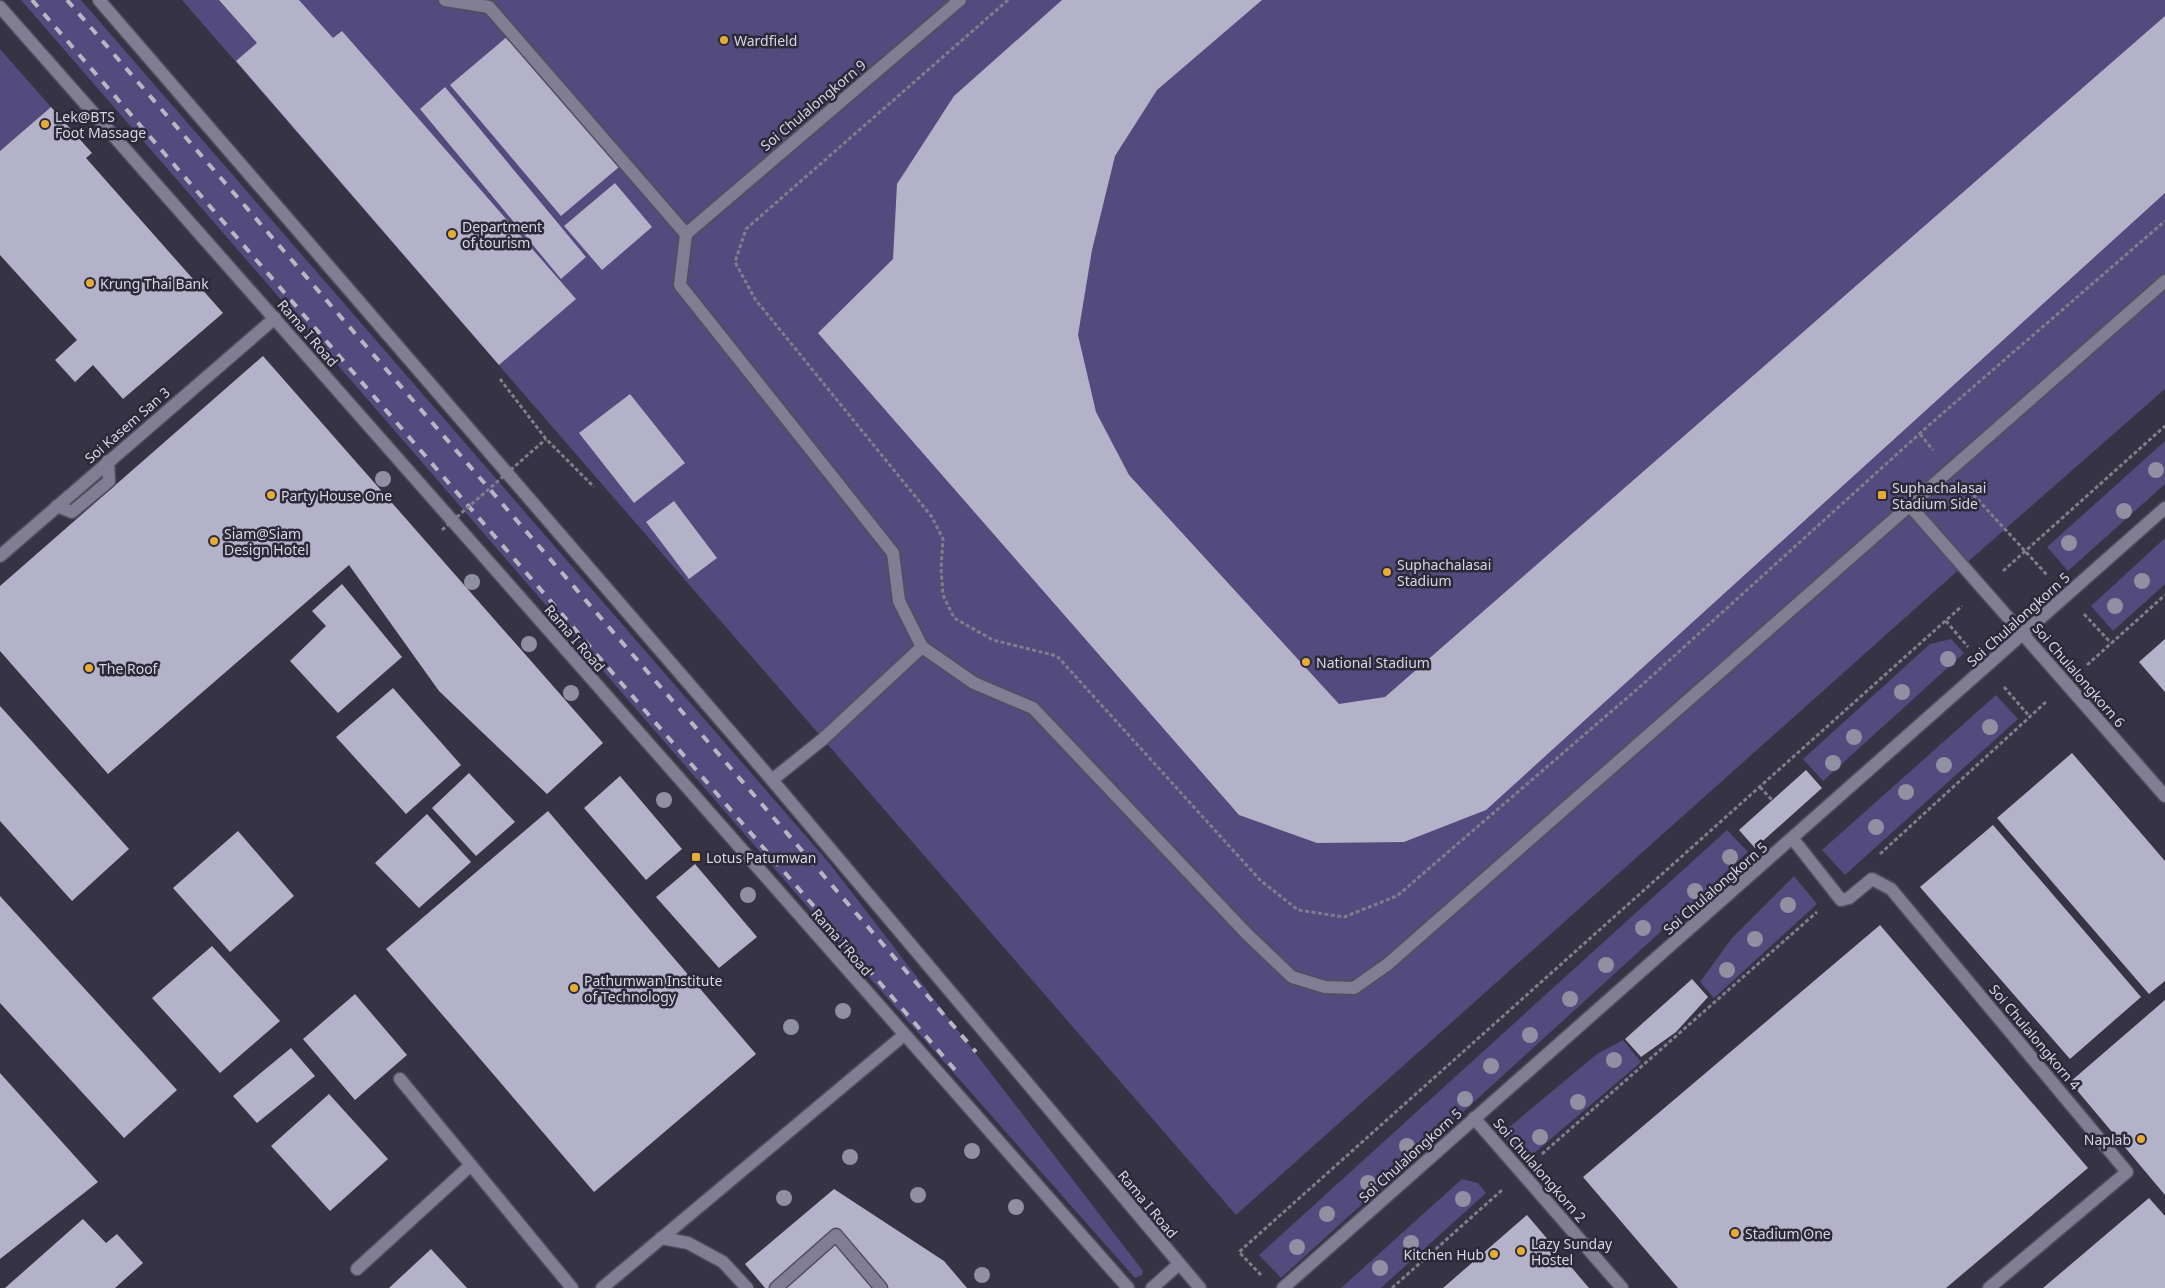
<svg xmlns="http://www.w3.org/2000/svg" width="2165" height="1288" font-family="'Noto Sans',sans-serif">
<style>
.green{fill:#534a7d}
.building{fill:#b4b2c8}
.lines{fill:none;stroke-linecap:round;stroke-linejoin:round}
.service-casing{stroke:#514f5d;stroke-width:15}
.minor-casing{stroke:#514f5d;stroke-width:15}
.secondary-casing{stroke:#514f5d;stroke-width:15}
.path{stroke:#807e8c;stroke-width:3;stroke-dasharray:4 2.5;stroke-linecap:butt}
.service{stroke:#817e93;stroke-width:12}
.minor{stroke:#817e93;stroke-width:12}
.secondary{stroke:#817e93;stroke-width:12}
.rail{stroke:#b7b6c2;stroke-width:4;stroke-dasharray:9 9;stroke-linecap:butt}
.path-bridge{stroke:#807e8c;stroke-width:3;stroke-dasharray:4 2.5;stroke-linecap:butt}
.tree{fill:#918fa2}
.poi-dot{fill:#e7ac36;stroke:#2b293a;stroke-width:2}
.labels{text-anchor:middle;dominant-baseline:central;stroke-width:5;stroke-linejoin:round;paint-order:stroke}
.poi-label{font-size:14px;fill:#d7d6e1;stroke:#2b293a;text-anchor:start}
.street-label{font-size:14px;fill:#d7d6e1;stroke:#2b293a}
</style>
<rect width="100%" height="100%" fill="#353344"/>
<path class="green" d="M21,0H81L830,864L1143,1271L1142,1275L1135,1278L852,958Z
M182,0H2165V389L1963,566L1236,1215Z
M0,49L51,107L0,151Z
M2165,441V484L2068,571L2047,547Z
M2165,538V584L2113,631L2091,606Z
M1951,639L1964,653L1823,781L1803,759L1930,644Z
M1996,695L2018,719L1845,875L1822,850Z
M1727,830L1748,852L1281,1278L1259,1255Z
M1794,876L1817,904L1714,998L1700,982L1732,938Z
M1623,1040L1641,1062L1525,1161L1501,1134L1597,1054Z
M1462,1179L1478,1183L1486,1193L1381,1288H1341Z"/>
<path class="building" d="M219,0H299L333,38L342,31L576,299L499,365L236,61L257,43Z
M1062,0H1262L1157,90L1115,156L1092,250L1078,335L1096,412L1129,475L1339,704L1385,697L2165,16V193L1486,810L1404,842L1317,843L1239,815L818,333L893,259L897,184L954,96Z
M508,36L619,167L561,216L450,85Z
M445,87L586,257L561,279L420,109Z
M51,107L92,153L86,158L223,313L123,399L93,365L75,382L55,360L77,340L0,255V151Z
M615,183L652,227L602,270L564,226Z
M263,356L603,743L547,794L439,691L349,565L108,774L0,651V586Z
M630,394L685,463L634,503L579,433Z
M674,501L717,558L689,579L646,522Z
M342,584L402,657L338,713L290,661L326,626L312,611Z
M2165,639V692L2139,662Z
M393,688L461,765L406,814L336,737Z
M0,706L129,849L72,901L0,821Z
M2072,753L2165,861V981L2149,994L1997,818Z
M1806,770L1822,788L1755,848L1739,830Z
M469,773L515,822L476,856L432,808Z
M620,776L682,849L646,880L584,808Z
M548,811L756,1054L594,1192L386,949Z
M427,814L471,862L419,908L375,863Z
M1993,825L2141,997L2070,1059L1920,887Z
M238,831L294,896L230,952L173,888Z
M695,864L757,937L719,968L656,897Z
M0,896L177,1090L124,1138L0,1003Z
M1880,925L2088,1168L1946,1288H1678L1583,1177Z
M212,946L280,1021L220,1073L152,998Z
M1692,979L1708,997L1676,1032L1641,1057L1625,1039Z
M355,994L407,1055L355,1100L303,1039Z
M2165,1000V1195L2070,1082Z
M291,1048L315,1076L257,1123L233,1096Z
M0,1073L98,1182L0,1259Z
M329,1094L388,1159L330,1211L271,1146Z
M834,1189L944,1261L967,1288H765L745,1264Z
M2149,1198L2165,1216V1288H2043Z
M1527,1215L1589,1288H1443Z
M83,1219L106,1243L117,1234L143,1263L115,1288H5Z
M431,1249L467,1288H389Z"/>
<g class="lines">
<g class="service-casing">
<path id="service" d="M57,506L72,512L109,481L108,461
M772,780L823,739L922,647
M400,1079L572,1288
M661,1238L688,1243L723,1262L747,1288
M357,1269L471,1165
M602,1288L904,1035
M776,1288L836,1235L881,1288"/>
</g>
<g class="minor-casing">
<path id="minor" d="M445,0L489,7L686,234L680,285L893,553L899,601L922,647L974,683L1033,708L1246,933L1292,977L1325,987L1354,988L1388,964L2165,281
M686,234L960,0
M1911,507L2165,796
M0,556L275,318
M1793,839L1841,900L1849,898L1872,879L1891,889L2127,1172L1989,1288
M1474,1118L1622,1288
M1283,1288L2165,508"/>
</g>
<g class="secondary-casing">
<path id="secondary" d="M99,0L772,780L1200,1288
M0,7L1128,1288
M1152,1288L1179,1264"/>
</g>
<path class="path" d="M1008,0L746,229L735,262L755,299L932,517L943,539L941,568L943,595L954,618L993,640L1057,656L1260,880L1298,910L1344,917L1397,896L1642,685L1928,426L2165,221
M500,379L546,439L594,487
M1920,434L1933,450
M1969,490L2047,575
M2003,571L2165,426
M2084,614L2111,643
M1946,621L1968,647
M2087,665L2165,595
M2004,687L2030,717
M1760,787L1772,800
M1880,854L2047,701
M1542,1154L1817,912
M1261,1275L1239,1252L1962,606
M1392,1288L1502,1190"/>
<use href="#service" class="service"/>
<use href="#minor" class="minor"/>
<use href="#secondary" class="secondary"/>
<path class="rail" d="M32,0L956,1071
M67,0L976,1052"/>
<path class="path-bridge" d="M442,530L546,439"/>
</g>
<g class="tree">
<circle cx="2156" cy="470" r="8"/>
<circle cx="383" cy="479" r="8"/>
<circle cx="2124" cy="511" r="8"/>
<circle cx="2069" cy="543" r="8"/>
<circle cx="2142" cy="581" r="8"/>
<circle cx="472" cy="582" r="8"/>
<circle cx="2115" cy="606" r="8"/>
<circle cx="529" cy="644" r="8"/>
<circle cx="1948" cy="659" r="8"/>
<circle cx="1902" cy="692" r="8"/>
<circle cx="571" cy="693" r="8"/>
<circle cx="1990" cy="727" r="8"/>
<circle cx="1854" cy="737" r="8"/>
<circle cx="1833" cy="763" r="8"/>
<circle cx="1944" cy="765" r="8"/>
<circle cx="1906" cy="792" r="8"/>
<circle cx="664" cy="800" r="8"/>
<circle cx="1876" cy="827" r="8"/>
<circle cx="1730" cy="857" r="8"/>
<circle cx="1695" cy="891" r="8"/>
<circle cx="748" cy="895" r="8"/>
<circle cx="1788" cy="905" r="8"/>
<circle cx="1643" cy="928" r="8"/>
<circle cx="1755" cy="939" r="8"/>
<circle cx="1606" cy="965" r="8"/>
<circle cx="1727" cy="970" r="8"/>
<circle cx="1570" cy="999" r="8"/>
<circle cx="843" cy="1011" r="8"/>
<circle cx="791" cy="1027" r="8"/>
<circle cx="1530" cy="1035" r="8"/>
<circle cx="1614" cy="1060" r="8"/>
<circle cx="1491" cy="1066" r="8"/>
<circle cx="1465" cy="1099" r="8"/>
<circle cx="1578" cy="1102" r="8"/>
<circle cx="1540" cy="1137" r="8"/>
<circle cx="1407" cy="1146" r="8"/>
<circle cx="972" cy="1151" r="8"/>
<circle cx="850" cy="1157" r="8"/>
<circle cx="1368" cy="1183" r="8"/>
<circle cx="918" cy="1195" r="8"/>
<circle cx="784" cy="1198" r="8"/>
<circle cx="1463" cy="1199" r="8"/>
<circle cx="1016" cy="1207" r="8"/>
<circle cx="1327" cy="1214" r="8"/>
<circle cx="1411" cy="1243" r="8"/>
<circle cx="1297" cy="1247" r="8"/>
<circle cx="1380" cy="1268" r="8"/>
<circle cx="982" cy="1275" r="8"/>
</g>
<g class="poi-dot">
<circle cx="724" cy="40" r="5"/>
<circle cx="45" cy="124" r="5"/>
<circle cx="452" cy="234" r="5"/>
<circle cx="90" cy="283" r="5"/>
<circle cx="271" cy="495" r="5"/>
<rect x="1877" y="490" width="10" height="10" rx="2.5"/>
<circle cx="214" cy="541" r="5"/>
<circle cx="1387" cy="572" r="5"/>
<circle cx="1306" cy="662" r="5"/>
<circle cx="89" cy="668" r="5"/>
<rect x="691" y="852" width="10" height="10" rx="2.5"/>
<circle cx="574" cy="988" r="5"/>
<circle cx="2141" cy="1139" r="5"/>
<circle cx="1735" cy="1233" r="5"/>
<circle cx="1521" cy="1251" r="5"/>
<circle cx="1494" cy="1254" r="5"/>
</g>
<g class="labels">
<g class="poi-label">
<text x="734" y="40">Wardfield</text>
<text x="55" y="116">Lek@BTS<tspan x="55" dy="16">Foot Massage</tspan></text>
<text x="462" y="226">Department<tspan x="462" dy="16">of tourism</tspan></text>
<text x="100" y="283">Krung Thai Bank</text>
<text x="1892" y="487">Suphachalasai<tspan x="1892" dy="16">Stadium Side</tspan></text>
<text x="281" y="495">Party House One</text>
<text x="224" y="533">Siam@Siam<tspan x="224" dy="16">Design Hotel</tspan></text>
<text x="1397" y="564">Suphachalasai<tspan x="1397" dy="16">Stadium</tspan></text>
<text x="1316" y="662">National Stadium</text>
<text x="99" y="668">The Roof</text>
<text x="706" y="857">Lotus Patumwan</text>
<text x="584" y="980">Pathumwan Institute<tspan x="584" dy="16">of Technology</tspan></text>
<text x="2131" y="1139" text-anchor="end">Naplab</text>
<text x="1745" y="1233">Stadium One</text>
<text x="1531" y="1243">Lazy Sunday<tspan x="1531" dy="16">Hostel</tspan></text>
<text x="1484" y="1254" text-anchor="end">Kitchen Hub</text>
</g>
<g class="street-label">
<text transform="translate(813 105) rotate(-40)">Soi Chulalongkorn 9</text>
<text transform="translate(308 333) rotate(49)">Rama I Road</text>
<text transform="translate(127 425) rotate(-41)">Soi Kasem San 3</text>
<text transform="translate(2018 619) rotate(-42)">Soi Chulalongkorn 5</text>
<text transform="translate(575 638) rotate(49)">Rama I Road</text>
<text transform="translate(2079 675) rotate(49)">Soi Chulalongkorn 6</text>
<text transform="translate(1715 888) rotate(-41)">Soi Chulalongkorn 5</text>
<text transform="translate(842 942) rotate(49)">Rama I Road</text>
<text transform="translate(2035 1037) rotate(50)">Soi Chulalongkorn 4</text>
<text transform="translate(1410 1155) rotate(-42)">Soi Chulalongkorn 5</text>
<text transform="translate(1540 1170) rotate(49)">Soi Chulalongkorn 2</text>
<text transform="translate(1148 1204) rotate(50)">Rama I Road</text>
</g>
</g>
</svg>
